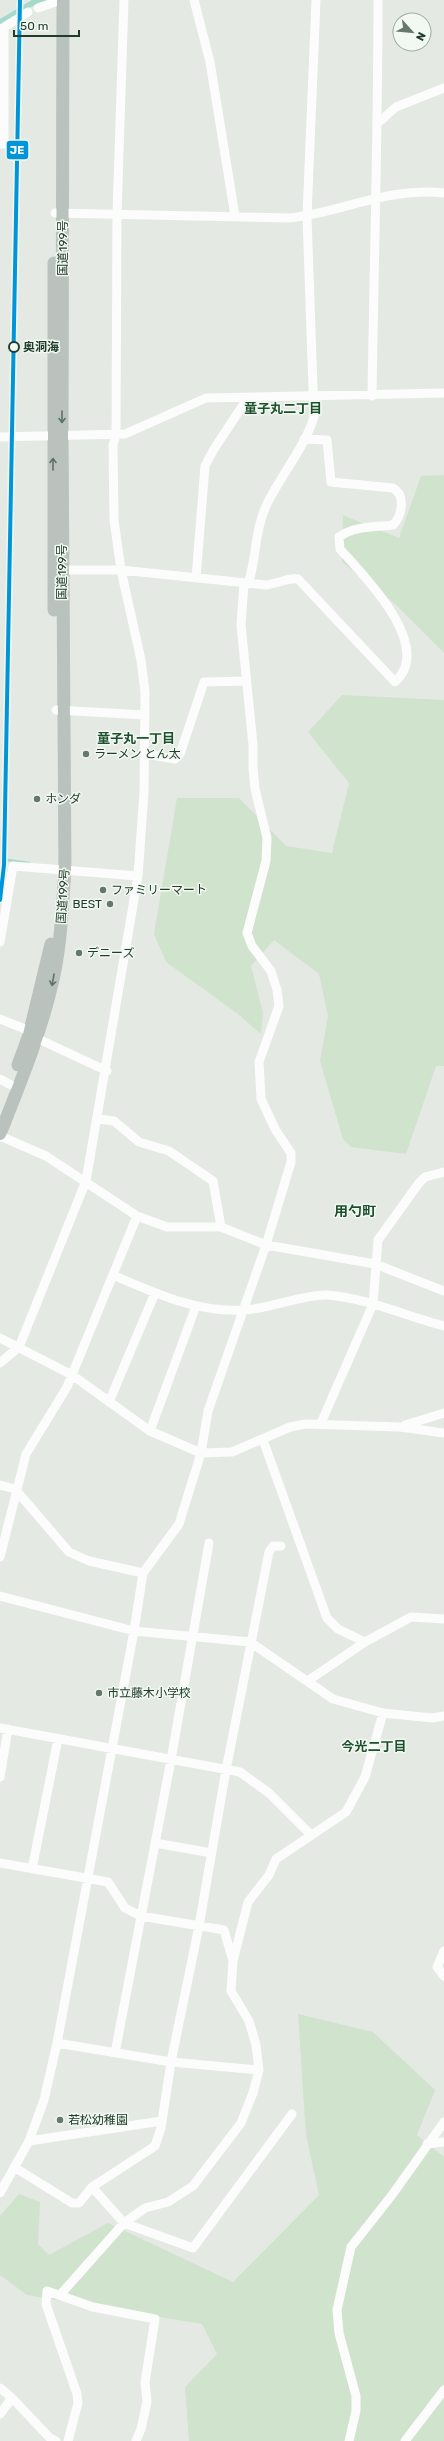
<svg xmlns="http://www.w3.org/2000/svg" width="444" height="2441" font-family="Rubik,'Noto Sans JP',sans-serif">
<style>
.green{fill:#d0e3cc}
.water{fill:#a3daca}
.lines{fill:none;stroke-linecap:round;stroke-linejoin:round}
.stream{stroke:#a3daca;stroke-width:2.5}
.highway-casing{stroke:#bcc5bf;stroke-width:13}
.minor{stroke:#fbfcfb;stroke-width:9}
.highway{stroke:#bac2bd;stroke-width:12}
.rail-1-casing{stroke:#f2f8f2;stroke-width:7}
.rail-1{stroke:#0095d9;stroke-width:4}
.oneway{stroke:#5e7265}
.stop-dot{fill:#f2f8f2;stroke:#213d2a;stroke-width:2}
.poi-dot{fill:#65796b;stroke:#f2f8f2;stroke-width:1.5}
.labels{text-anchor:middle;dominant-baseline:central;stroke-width:3;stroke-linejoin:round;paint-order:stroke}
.street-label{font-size:12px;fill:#213d2a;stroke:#f2f8f2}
.stop-label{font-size:12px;font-weight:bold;fill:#213d2a;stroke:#f2f8f2;text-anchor:start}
.poi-label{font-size:12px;fill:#213d2a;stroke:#f2f8f2;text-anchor:start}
.neighbourhood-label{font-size:13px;font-weight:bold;fill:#1c502d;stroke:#f2f8f2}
.quarter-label{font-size:14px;font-weight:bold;fill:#1c502d;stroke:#f2f8f2}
.line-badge{stroke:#f2f8f2;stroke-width:1.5}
.badge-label{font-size:11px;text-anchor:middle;font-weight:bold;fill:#fff}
</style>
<rect width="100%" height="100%" fill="#e4e9e4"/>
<path class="green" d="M444,475V653L394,603L342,562L343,515L399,538L421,476Z
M342,695L444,700V1066H436L406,1154L351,1147L343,1139L320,1061L328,1016L319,974L274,940L251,966L263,1013L261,1034L238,1014L166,962L154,934L177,798H239L286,846L332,853L349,783L308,732Z
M298,2014L373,2032L435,2090L417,2135L444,2157V2441H189L185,2387L217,2354L202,2324L27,2295L0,2275V2216L19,2194L40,2202L38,2244L49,2255L108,2223L233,2282L319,2195L306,2135Z"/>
<path class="water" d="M32,0H49L26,9L0,24V19Z"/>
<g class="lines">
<path class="stream" d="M7,860L29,863"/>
<g class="highway-casing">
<path id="highway" d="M54,610V263
M18,1065L29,1035L51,944
M0,1134C19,1086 39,1038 51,988C61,950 62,909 65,870L62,436L63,0"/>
</g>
<path class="minor" d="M194,0L210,62L235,216
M38,8L61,0
M0,30L28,12
M378,123L396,107L444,88
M0,144H4V28
M55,213L290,218C344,212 386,187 444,193
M372,396C374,264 378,132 378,0
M0,437L125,434L206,398L444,393
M57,570H121L266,585C277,584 289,577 298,579L395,682C435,646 364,576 340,549L339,537C354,526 375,527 393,525C402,516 406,495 393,488L331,482L327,440L304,439
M196,578L205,466L214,449L247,399
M248,584C257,557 254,533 266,506C280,476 304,449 314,417L307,216L316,0
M56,710L145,715
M145,754L175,759L180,754L204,682L246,681
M0,942L13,866L138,876
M0,1019L30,1031
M32,1036L107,1071
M0,1079L11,1085
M98,1119L114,1121L139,1142L169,1151L213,1181L221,1227
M0,1136L46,1156L137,1216L167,1227H221L266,1245L375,1264L444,1291
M113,1275C154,1293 198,1313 244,1310C268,1309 304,1294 327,1295C367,1298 406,1316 444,1326
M0,1338L72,1375L150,1431L201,1453L232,1452L290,1427L305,1424L400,1427L444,1433
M0,1363L19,1347L86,1181L138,876L144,792L145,692L141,660L121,570L114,520L113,445L116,435L117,214L124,0
M109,1402L155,1293
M321,1423L373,1304L378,1240L419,1183L425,1177L444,1172
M405,1425L444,1413
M150,1431L196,1306
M263,1440L327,1618L338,1629L365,1642
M0,1485L15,1489L69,1552L89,1561L143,1573
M0,1557L26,1454L67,1387L137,1216
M0,1596L134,1631L250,1642L333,1699L383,1713L432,1718L444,1716
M309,1680L365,1642L411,1617L444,1619
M0,1728L240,1772L269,1793L310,1834
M0,1777L8,1729
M155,1843L212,1853
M0,1863L108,1882L125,1908L141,1916L224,1930L233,1961
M32,1869L58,1739
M444,1951L437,1967L444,1976
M57,2043L171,2062L259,2070
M115,2053L171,1760L209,1543
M29,2141L162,2121
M427,2144L444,2142
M14,2167L72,2203H79L92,2187L155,2146L161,2128L171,2062L199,1926L226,1770L269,1552L273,1546H281
M92,2187L124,2223L193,2248L292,2114
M0,2193L29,2141L44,2100L57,2043L134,1631L143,1573L179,1524L201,1453L208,1411L266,1245L291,1162V1153L275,1129L261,1099L259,1062L279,1006L277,990L271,971L252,946L247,933L266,861L267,838L255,789L253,768V745L241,625L244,583
M60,2295L124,2223L145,2208L168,2202L193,2186L241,2123L253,2093L259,2070L256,2045L249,2021L231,1991L233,1961L248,1902L269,1875L276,1859L346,1812L365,1777L383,1713
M0,2388L12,2398L50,2438L56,2441
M0,2414L12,2398
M68,2441L78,2403L77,2394L46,2304L47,2291L93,2307L155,2319L145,2382L147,2402L141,2429L136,2441
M349,2441L356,2411V2396L339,2333L337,2310L351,2247L392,2195L444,2122
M405,2441L444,2390"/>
<use href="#highway" class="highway"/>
<g class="rail-1-casing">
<path id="rail-1" d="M0,900L4,865L20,0"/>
</g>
<use href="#rail-1" class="rail-1"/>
</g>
<defs><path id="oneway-shaft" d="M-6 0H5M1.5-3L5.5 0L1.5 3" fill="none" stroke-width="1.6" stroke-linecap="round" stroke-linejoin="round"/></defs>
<g class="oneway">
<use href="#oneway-shaft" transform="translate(62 417) rotate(90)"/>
<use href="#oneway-shaft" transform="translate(53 464) rotate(-90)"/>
<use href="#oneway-shaft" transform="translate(53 980) rotate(100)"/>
</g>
<circle class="stop-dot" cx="14" cy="347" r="5"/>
<g class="poi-dot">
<circle cx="86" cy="754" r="4"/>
<circle cx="37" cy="799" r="4"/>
<circle cx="103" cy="890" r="4"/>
<circle cx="110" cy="904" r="4"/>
<circle cx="79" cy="953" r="4"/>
<circle cx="99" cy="1693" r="4"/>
<circle cx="60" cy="2120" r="4"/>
</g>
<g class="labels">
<g class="street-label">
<text transform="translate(63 248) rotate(-90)">国道199号</text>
<text transform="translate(62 572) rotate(-90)">国道199号</text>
<text transform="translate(63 896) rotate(-86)">国道199号</text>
</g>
<g class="stop-label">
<text x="23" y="347">奥洞海</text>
</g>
<g class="poi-label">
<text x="94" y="754">ラーメン とん太</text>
<text x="45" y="799">ホンダ</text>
<text x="111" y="890">ファミリーマート</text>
<text x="102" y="904" text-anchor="end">BEST</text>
<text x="87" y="953">デニーズ</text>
<text x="107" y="1693">市立藤木小学校</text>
<text x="68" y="2120">若松幼稚園</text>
</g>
<g class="neighbourhood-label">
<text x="283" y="408">童子丸二丁目</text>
<text x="136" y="738">童子丸一丁目</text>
<text x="374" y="1746">今光二丁目</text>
</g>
<g class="quarter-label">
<text x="355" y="1211">用勺町</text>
</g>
</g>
<rect class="line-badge" x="6" y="140" width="23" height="20" rx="4" fill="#0095d9"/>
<g class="badge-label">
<text x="17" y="154">JE</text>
</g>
<g transform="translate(412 32) rotate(117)"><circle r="19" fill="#f2f8f2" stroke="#9eada2"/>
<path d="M0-3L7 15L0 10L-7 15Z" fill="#65796b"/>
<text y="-6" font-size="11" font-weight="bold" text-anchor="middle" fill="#213d2a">N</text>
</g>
<path d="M14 30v6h65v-6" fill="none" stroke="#213d2a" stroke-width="2"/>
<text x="20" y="30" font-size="12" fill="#213d2a" stroke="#f2f8f2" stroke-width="3" paint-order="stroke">50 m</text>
</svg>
